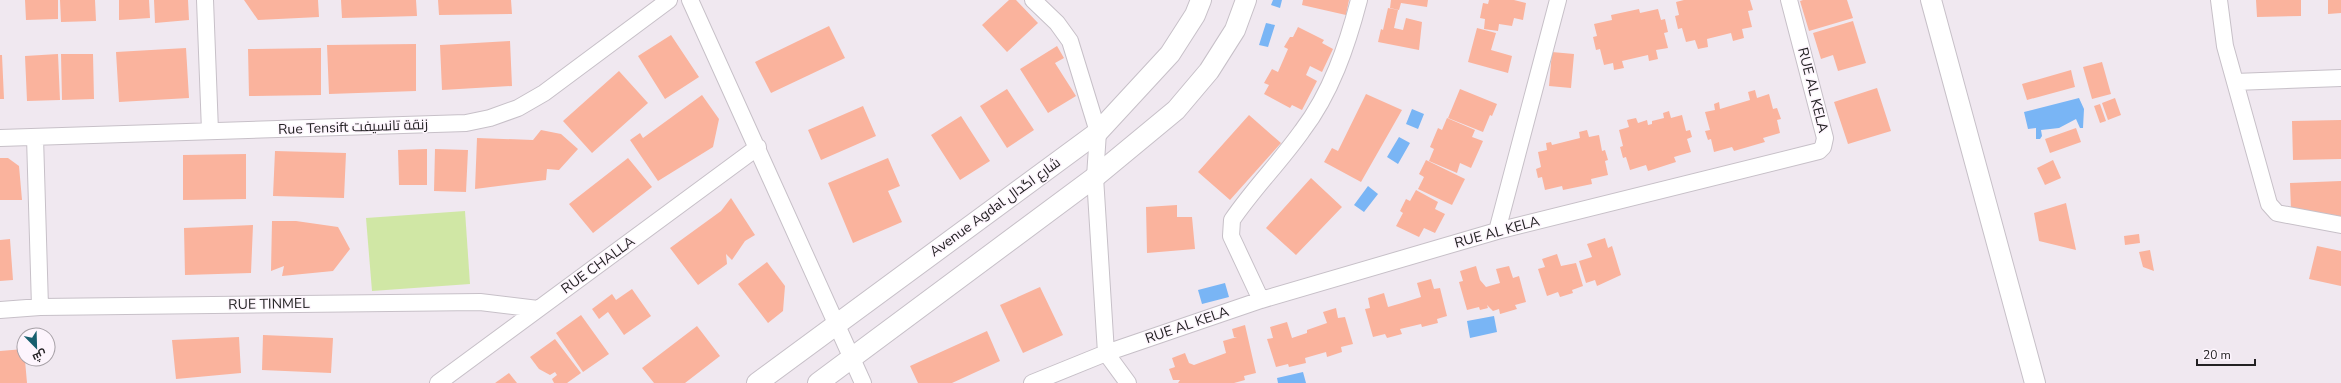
<svg xmlns="http://www.w3.org/2000/svg" width="2341" height="383" font-family="'Nunito Sans',Cairo,sans-serif">
<style>
.green{fill:#d0e7a5}
.water{fill:#79b5f5}
.building{fill:#fab39d}
.lines{fill:none;stroke-linecap:round;stroke-linejoin:round}
.minor-casing{stroke:#c7c0c8;stroke-width:18}
.tertiary-casing{stroke:#c7c0c8;stroke-width:22}
.minor{stroke:#fff;stroke-width:16}
.tertiary{stroke:#fff;stroke-width:20}
.labels{text-anchor:middle;dominant-baseline:central;stroke-width:3;stroke-linejoin:round;paint-order:stroke}
.street-label{font-size:14px;fill:#232123;stroke:#fdf5fd}
</style>
<rect width="100%" height="100%" fill="#f0e8f0"/>
<path class="green" d="M465,211L470,284L372,291L366,218Z"/>
<path class="water" d="M1273,0H1282L1280,8L1271,5Z
M1266,23L1275,25L1268,47L1259,45Z
M2079,98L2084,109L2083,128H2080L2076,119L2059,128L2041,130L2042,136L2040,139H2036V128L2028,129L2024,112Z
M1412,109L1424,114L1418,129L1406,124Z
M1399,137L1410,143L1398,164L1387,157Z
M1368,186L1378,194L1364,212L1354,205Z
M1225,283L1229,297L1202,304L1198,290Z
M1494,316L1497,332L1470,338L1467,321Z
M1303,372L1306,383H1278L1277,378Z"/>
<path class="building" d="M25,0H58V19L26,20Z
M60,0H95L96,21L61,22Z
M119,0H149L150,18L119,20Z
M154,0H188L189,20L155,23Z
M244,0H318L319,17L258,20Z
M341,0H416L417,16L342,18Z
M438,0H511L512,14L439,15Z
M1009,0H1016L1038,23L1007,52L982,25Z
M1303,0H1349L1346,15L1302,5Z
M1391,0H1428L1427,7L1401,3L1399,10L1390,8Z
M1489,0H1514L1526,3L1523,20L1514,18L1512,26L1499,24L1498,31L1484,29L1485,19L1480,18L1483,3L1488,4Z
M1684,0H1750L1753,10L1748,11L1752,27L1742,29L1744,38L1733,41L1731,33L1707,39L1708,47L1698,49L1695,40L1686,42L1682,28L1678,29L1675,16L1679,15L1676,2Z
M1803,0H1847L1853,18L1809,31L1800,1Z
M2256,0H2301V16L2257,17Z
M2328,0H2341V13L2328,14Z
M1388,8L1398,10L1394,28L1403,30L1406,18L1422,22L1419,50L1378,42L1381,29L1383,30Z
M1639,9L1640,13L1658,9L1661,20L1665,19L1668,32L1664,33L1668,48L1656,50L1658,59L1649,61L1648,55L1622,61L1624,68L1614,70L1613,63L1604,65L1600,49L1596,50L1593,37L1597,36L1594,24L1612,20L1611,15Z
M1853,21L1866,63L1838,71L1833,55L1821,59L1813,33Z
M829,26L845,58L771,93L755,62Z
M1298,27L1324,40L1322,43L1333,49L1322,72L1310,66L1306,75L1317,81L1302,110L1292,105L1290,108L1264,94L1269,85L1264,83L1272,69L1278,72L1288,49L1284,47L1290,37H1293Z
M1477,28L1496,33L1491,50L1512,56L1508,73L1468,62Z
M671,35L699,77L665,99L638,56Z
M510,41L512,86L442,90L440,45Z
M416,44V91L329,94L327,45Z
M1057,46L1064,58L1055,63L1076,96L1048,113L1020,69Z
M186,48L189,98L119,102L116,52Z
M321,48V95L249,96L248,49Z
M1552,52L1574,54L1571,88L1549,86Z
M58,54L60,100L27,101L25,56Z
M61,54H93L94,99L62,100Z
M0,55H2L4,99H0Z
M2102,62L2111,94L2092,99L2083,67Z
M2071,70L2075,87L2027,100L2022,84Z
M619,71L648,103L592,153L563,121Z
M1877,88L1891,131L1848,144L1834,102Z
M1007,89L1034,130L1007,148L980,106Z
M1460,89L1497,104L1492,116L1490,115L1483,132L1448,118Z
M1755,90L1757,98L1769,94L1773,109L1777,108L1781,119L1777,120L1780,133L1763,138L1765,142L1734,151L1732,147L1714,152L1711,139L1708,140L1705,131L1710,130L1705,112L1715,110L1714,104L1719,102L1720,109L1750,100L1748,92Z
M1366,94L1402,110L1361,182L1324,162L1332,148L1338,151Z
M702,95L719,119L713,147L658,181L630,140L640,133L643,138Z
M2115,98L2121,115L2108,120L2102,103Z
M2100,104L2106,121L2100,123L2094,106Z
M863,106L876,136L821,160L808,130Z
M1669,111L1671,118L1682,115L1686,131L1690,130L1692,137L1687,139L1691,152L1674,157L1676,162L1648,171L1646,165L1630,170L1626,157L1623,158L1620,147L1623,146L1619,130L1629,127L1627,120L1636,118L1638,123L1647,120L1648,125L1652,124V121L1664,118L1663,113Z
M1249,115L1281,143L1230,200L1198,172Z
M961,116L990,161L960,180L931,135Z
M1447,118L1475,130L1472,137L1483,141L1471,168L1460,163L1457,173L1429,161L1434,149L1430,147L1438,128L1442,130Z
M2341,120V159L2293,160L2292,121Z
M2076,128L2081,142L2050,153L2045,139Z
M541,130L561,134L578,149L559,170L547,169L546,180L475,189L477,138L533,140Z
M1587,130L1589,137L1599,135L1602,151L1605,150L1608,160L1605,161L1608,175L1591,179L1592,184L1563,190L1562,186L1545,190L1542,177L1538,178L1536,169L1541,167L1538,152L1547,150L1546,143L1551,142L1552,145L1580,138L1579,132Z
M427,149V185H399L398,150Z
M435,149L468,150L466,192L434,191Z
M275,151L346,153L344,198L273,196Z
M246,154V199L183,200V155Z
M0,158H8L19,166L22,200H0Z
M628,158L652,187L593,233L569,204Z
M888,158L900,186L888,191L902,222L853,243L828,183Z
M1426,160L1465,179L1452,205L1418,189L1424,177L1419,174Z
M2053,160L2061,178L2045,185L2037,168Z
M1311,178L1342,207L1296,255L1266,228Z
M2341,181V216L2318,217L2306,213V210H2291L2290,183Z
M1416,190L1438,202L1435,209L1445,214L1435,233L1424,228L1419,237L1396,226L1403,213L1400,211L1406,199L1410,201Z
M731,198L755,235L745,241L732,260L726,254L727,264L698,285L670,248L721,211Z
M2066,203L2076,250L2039,241L2034,213Z
M1177,205V217H1192L1195,249L1147,253L1146,207Z
M272,221H296L338,227L350,249L333,271L282,276L284,266L271,271Z
M253,225L251,273L185,275L184,228Z
M2139,234L2140,243L2125,245L2124,236Z
M1605,238L1608,248L1612,246L1621,275L1597,286L1595,280L1586,283L1579,261L1592,257L1587,244Z
M10,239L13,280L0,281V240Z
M2317,246L2341,251V286L2309,279Z
M2150,250L2154,271L2143,267L2139,252Z
M1557,254L1561,266L1576,263L1583,286L1572,290L1573,293L1560,297L1558,292L1547,296L1538,269L1545,267L1542,259Z
M767,262L785,286L783,311L768,323L738,284Z
M1476,266L1480,280L1486,287L1500,283L1496,269L1509,266L1513,278L1519,276L1526,302L1515,305L1517,309L1500,314L1499,309L1493,311L1487,305L1488,308L1480,310L1479,307L1467,310L1459,282L1463,281L1460,271Z
M1431,279L1434,289L1440,288L1447,316L1437,319L1438,323L1422,327L1421,324L1400,329L1402,334L1387,338L1385,334L1373,337L1365,309L1370,308L1368,298L1384,293L1388,307L1402,303L1421,297L1417,283Z
M1040,287L1063,335L1023,353L1000,305Z
M632,289L651,316L624,335L608,312L599,319L592,309L612,294L616,300Z
M1336,308L1338,318L1345,317L1353,344L1341,347L1342,352L1327,357L1326,352L1305,358L1306,363L1289,367L1288,364L1276,367L1267,339L1273,338L1270,327L1287,322L1292,338L1307,333V330L1327,323L1323,312Z
M581,315L609,354L583,372L556,333Z
M1245,325L1256,373L1244,376L1245,380L1234,383H1178L1180,380H1173L1169,369L1175,367L1172,358L1185,353L1189,363L1194,365L1226,353L1223,341L1237,337H1234L1232,329Z
M697,326L720,356L685,383H654L642,368Z
M987,331L1000,361L952,383H918L910,366Z
M263,335L333,338L331,373L262,370Z
M239,337L241,373L176,379L172,340Z
M555,339L581,373L567,383H554L552,379L557,375L555,372L550,375L539,369L530,357Z
M24,349L27,383H0V351Z
M509,373L517,383H495Z"/>
<g class="lines">
<g class="minor-casing">
<path id="minor" d="M205,0L210,131
M690,0L863,383
M1033,0L1057,23L1070,41L1098,132L1095,177L1106,353L1128,383
M2219,0L2225,46L2269,204L2277,213L2341,225
M2235,82L2341,78
M35,137L40,307
M0,138L466,123L490,118L518,108L544,93L669,0
M1497,231L1558,0
M1261,300L1231,236L1232,220C1253,189 1280,162 1302,131C1331,93 1347,46 1359,0
M0,310L40,307L480,302L538,309
M438,383L758,147
M1032,383L1106,353L1261,300L1497,231L1819,151L1823,147L1825,138L1789,0"/>
</g>
<g class="tertiary-casing">
<path id="tertiary" d="M1931,0L2035,383
M757,383L1098,132L1170,54L1195,15L1201,0
M818,383L1095,177L1176,110L1209,71L1235,30L1246,0"/>
</g>
<use href="#minor" class="minor"/>
<use href="#tertiary" class="tertiary"/>
</g>
<g class="labels">
<g class="street-label">
<text transform="translate(1813 90) rotate(76)">RUE AL KELA</text>
<text transform="translate(353 127) rotate(-2)">Rue Tensift زنقة تانسيفت</text>
<text transform="translate(995 207) rotate(-36)">Avenue Agdal شارع اگدال</text>
<text transform="translate(1497 232) rotate(-15)">RUE AL KELA</text>
<text transform="translate(598 265) rotate(-36)">RUE CHALLA</text>
<text transform="translate(269 304) rotate(-1)">RUE TINMEL</text>
<text transform="translate(1187 325) rotate(-19)">RUE AL KELA</text>
</g>
</g>
<g transform="translate(36 347) rotate(157)"><circle r="19" fill="#fdf5fd" stroke="#a6a0a6"/>
<path d="M0-3L7 15L0 10L-7 15Z" fill="#175f6f"/>
<text y="-6" font-size="11" font-weight="bold" text-anchor="middle" fill="#232123">ش</text>
</g>
<path d="M2197 359v6h58v-6" fill="none" stroke="#232123" stroke-width="2"/>
<text x="2203" y="359" font-size="12" fill="#232123" stroke="#fdf5fd" stroke-width="3" paint-order="stroke">20 m</text>
</svg>
